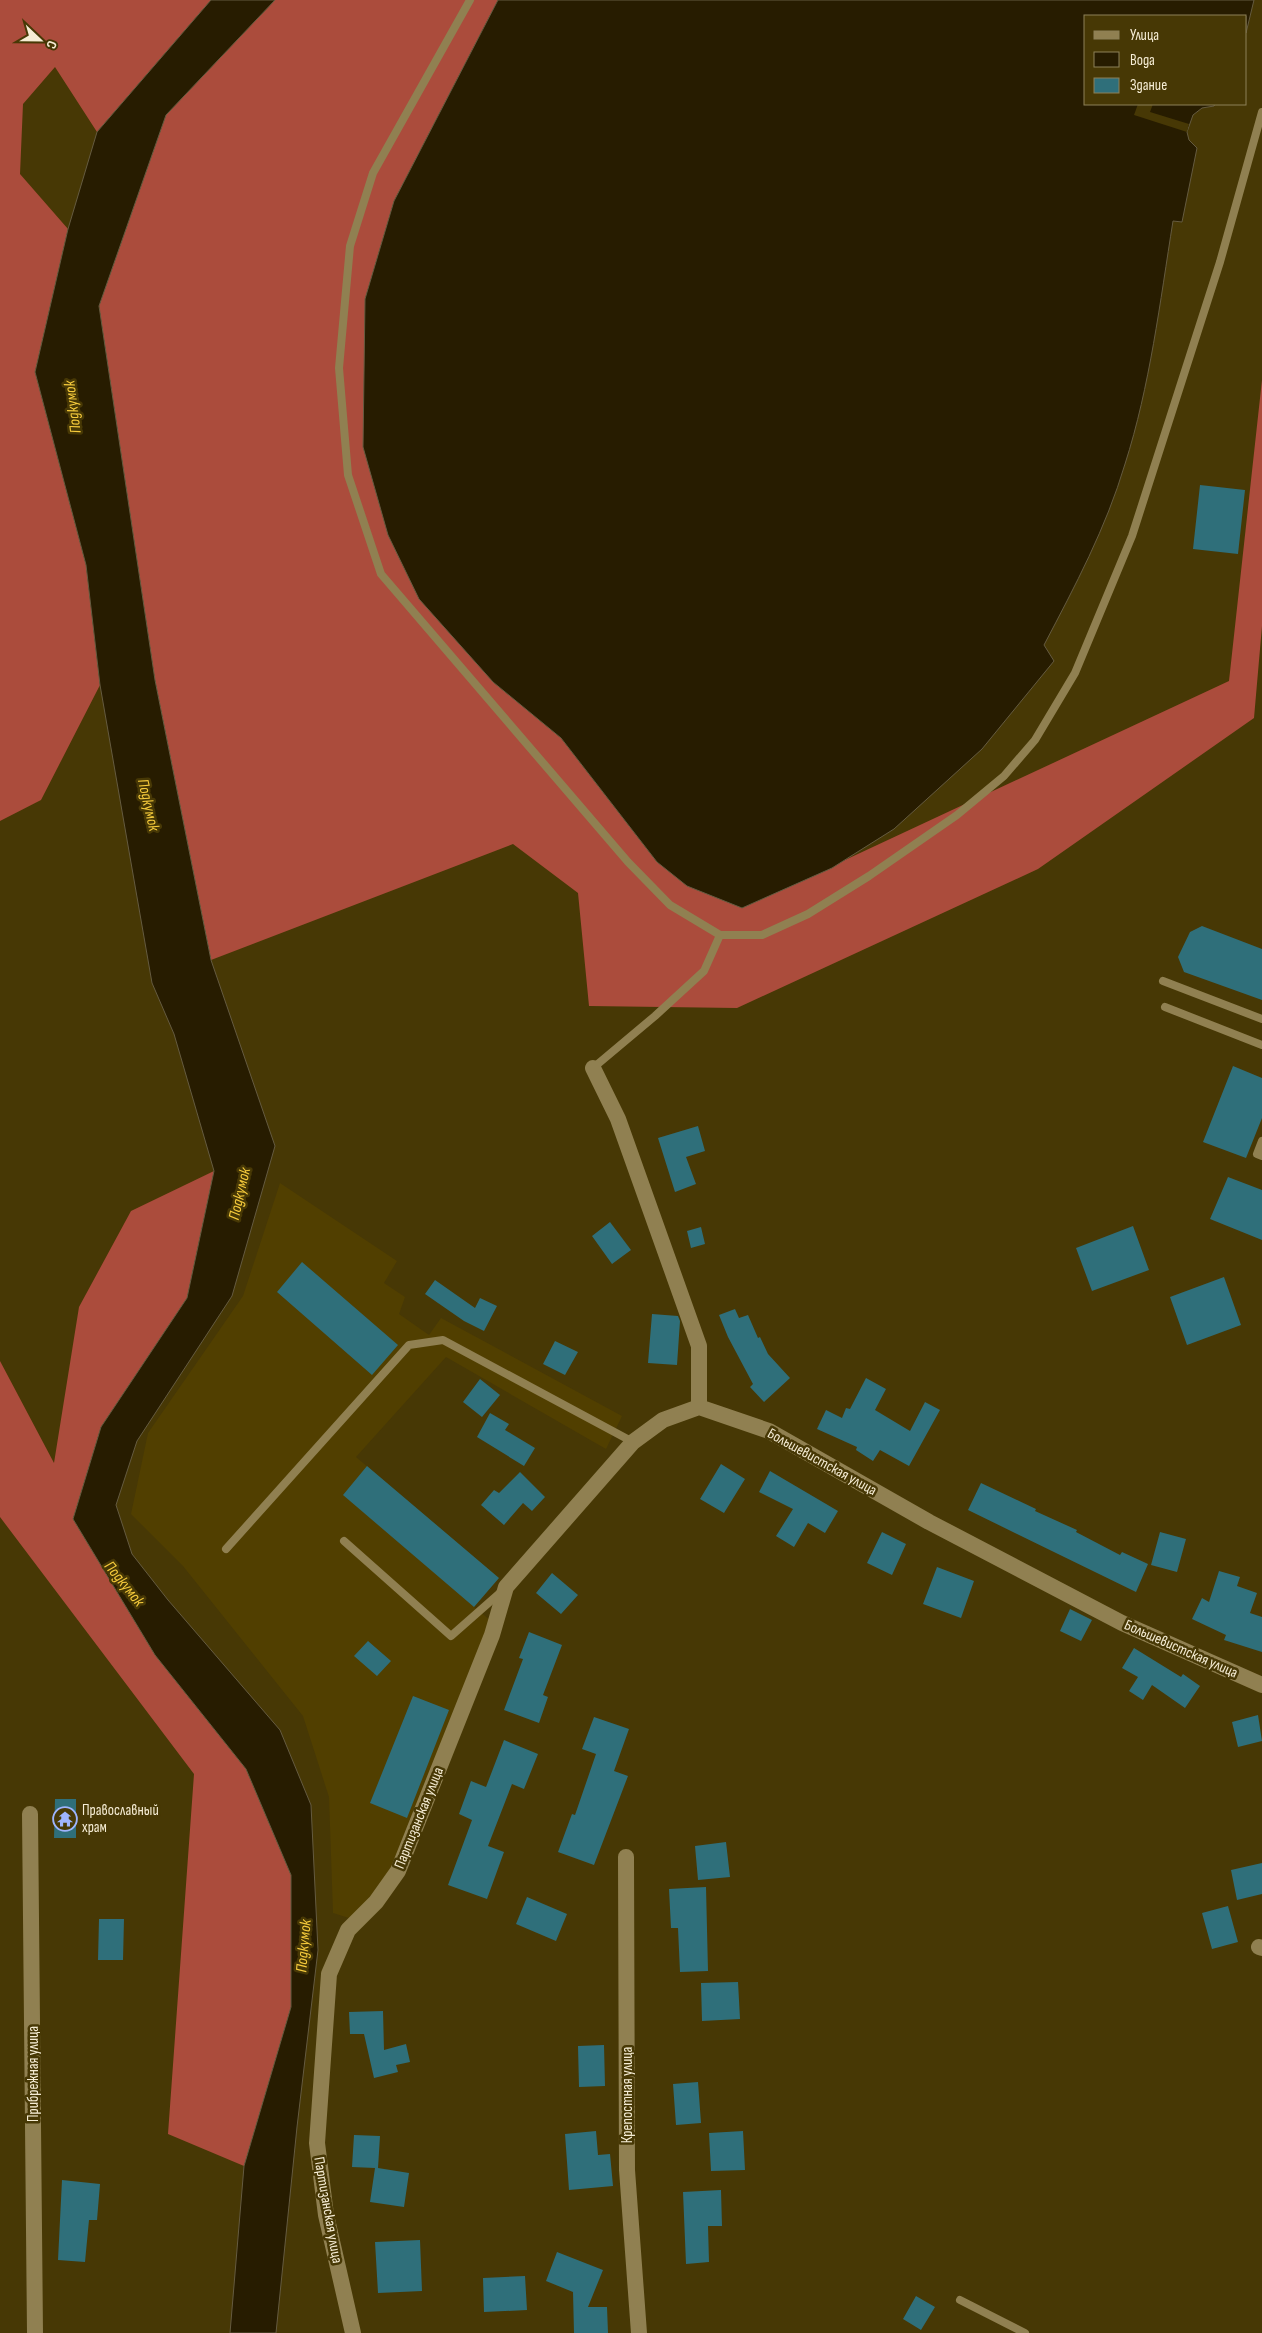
<svg xmlns="http://www.w3.org/2000/svg" width="1262" height="2333" font-family="'Sofia Sans Condensed',sans-serif">
<style>
.built{fill:#513f00}
.forest{fill:#ab4c3c}
.water{fill:#271c00;stroke:#655b40}
.pier{fill:#473805}
.building{fill:#2f6f7a}
.lines{fill:none;stroke-linecap:round;stroke-linejoin:round}
.service{stroke:#908051;stroke-width:8}
.minor{stroke:#908051;stroke-width:16}
.labels{text-anchor:middle;dominant-baseline:central;stroke-width:5;stroke-linejoin:round;paint-order:stroke}
.street-label{font-size:15px;fill:#f6edd5;stroke:#473805}
.poi-label{font-size:15px;fill:#f6edd5;stroke:#473805;text-anchor:start}
.water-label{font-size:16px;font-style:italic;fill:#f6cb3c;stroke:#473805}
</style>
<rect width="100%" height="100%" fill="#473805"/>
<path class="built" d="M280,1183L397,1261L384,1283L405,1297L399,1314L429,1335L441,1318L622,1416L606,1449L446,1357L356,1457L499,1578L474,1607L501,1629L387,1894L349,1918L333,1913L329,1797L303,1716L183,1566L131,1514L148,1433L243,1296Z"/>
<path class="forest" d="M0,0H211L97,132L55,67L23,104L20,174L68,229L35,372L86,565L100,685L41,800L0,821Z
M275,0H498L394,201L365,299L493,682L561,738L657,862L742,908L1229,681L1262,380V626L1254,718L1038,869L737,1008L589,1006L578,893L513,844L211,960L155,680L99,306L166,115Z
M214,1171L187,1298L101,1427L73,1519L155,1655L246,1769L291,1875V2007L244,2166L168,2134L194,1774L0,1517V1361L54,1463L79,1307L131,1211Z"/>
<path class="water" d="M211,0H275L166,115L99,306L155,680L211,960L275,1146L232,1296L137,1441L116,1505L132,1554L168,1600L280,1730L311,1805L318,1950L297,2127L276,2333H230L244,2166L291,2007V1875L246,1769L155,1655L73,1519L101,1427L187,1298L214,1171L174,1034L152,983L100,685L86,565L35,372L68,229L97,132Z
M498,0H1254L1246,33V16H1086V104H1215L1214,106L1202,108L1193,115L1187,132L1189,140L1197,148L1182,222L1173,221C1160,302 1150,386 1125,464C1106,528 1075,586 1044,645L1054,661L982,749L894,829L832,868L742,908L687,886L657,862L561,738L493,682L419,599L388,535L363,447L365,299L394,201Z"/>
<path class="pier" d="M1138,104H1153L1150,112L1189,124L1187,132L1134,115Z"/>
<path class="building" d="M1200,485L1245,490L1238,554L1193,549Z
M1202,926L1262,949V1000L1184,972L1178,957L1190,932Z
M1233,1066L1262,1078V1118L1246,1158L1203,1142Z
M698,1126L705,1151L686,1157L696,1184L675,1192L658,1138Z
M1228,1177L1262,1190V1240L1210,1219Z
M610,1222L631,1250L612,1264L592,1236Z
M1133,1226L1149,1270L1092,1291L1076,1248Z
M701,1227L705,1244L691,1248L687,1231Z
M302,1262L398,1345L372,1375L277,1292Z
M1224,1277L1241,1325L1187,1345L1170,1297Z
M435,1280L475,1308L480,1298L497,1306L484,1331L464,1321L425,1294Z
M735,1309L739,1318L748,1315L758,1338L760,1337L768,1354L790,1378L764,1402L750,1387L753,1384L728,1337L719,1315Z
M652,1314L678,1316L680,1321L677,1365L648,1363Z
M555,1341L578,1352L565,1375L543,1364Z
M866,1378L886,1389L875,1410L910,1431L925,1402L940,1410L909,1466L880,1450L873,1461L856,1450L857,1447L817,1429L826,1410L842,1418L846,1408L850,1409Z
M480,1379L500,1395L482,1417L463,1402Z
M490,1413L509,1424L505,1430L535,1448L524,1466L477,1437Z
M721,1464L745,1479L724,1513L700,1499Z
M367,1466L499,1578L474,1607L343,1495Z
M770,1471L838,1511L825,1533L808,1523L794,1547L776,1536L793,1509L759,1492Z
M520,1472L545,1497L532,1511L523,1503L504,1525L481,1505L494,1490L499,1493Z
M981,1483L1036,1509L1035,1511L1077,1530L1076,1532L1120,1555L1122,1552L1148,1564L1136,1592L968,1510Z
M882,1532L906,1544L892,1575L867,1563Z
M1160,1532L1186,1539L1177,1572L1151,1565Z
M937,1567L974,1581L961,1618L923,1604Z
M1219,1571L1240,1577L1237,1586L1257,1593L1250,1613L1262,1617V1652L1224,1640L1226,1635L1192,1619L1202,1598L1209,1602Z
M552,1573L578,1595L561,1614L536,1593Z
M1070,1609L1092,1620L1081,1641L1060,1631Z
M529,1632L562,1645L543,1695L548,1697L539,1723L504,1710L523,1659L519,1658Z
M368,1641L391,1661L377,1676L354,1656Z
M1134,1648L1181,1677L1183,1674L1200,1686L1185,1708L1152,1685L1143,1700L1129,1691L1138,1677L1122,1668Z
M413,1696L449,1710L407,1818L370,1803Z
M1258,1715L1262,1741L1238,1747L1232,1722Z
M594,1717L629,1729L614,1771L628,1776L594,1865L558,1852L572,1814L575,1815L596,1754L582,1749Z
M504,1740L538,1754L524,1789L512,1784L488,1846L504,1852L487,1899L448,1885L472,1820L459,1814L471,1781L486,1787Z
M55,1799H76V1838H54Z
M726,1842L730,1877L698,1880L695,1846Z
M1262,1863V1894L1237,1900L1231,1870Z
M706,1887L708,1971L680,1972L678,1928H671L669,1889Z
M527,1897L567,1914L556,1941L516,1924Z
M1228,1906L1238,1942L1212,1949L1202,1913Z
M99,1919H124L123,1960H98Z
M738,1982L740,2019L702,2021L701,1983Z
M383,2011L384,2050L406,2044L410,2062L396,2065L398,2072L374,2078L364,2034H350L349,2012Z
M604,2045L605,2086L579,2087L578,2046Z
M698,2082L701,2123L676,2125L673,2084Z
M596,2131L598,2155L610,2154L613,2186L569,2190L565,2134Z
M743,2131L745,2170L711,2171L709,2133Z
M354,2135L380,2136L378,2168L409,2173L404,2207L370,2202L375,2168L352,2167Z
M62,2180L100,2184L97,2220H89L85,2262L58,2260Z
M721,2190L722,2226H708L709,2262L686,2264L683,2192Z
M420,2240L422,2291L378,2293L375,2242Z
M557,2252L603,2270L588,2307H607L608,2333H574L573,2292L546,2281Z
M525,2276L527,2310L484,2312L483,2278Z
M916,2296L935,2307L921,2330L903,2319Z"/>
<g class="lines">
<path class="service" d="M470,0L373,173L350,246L339,368L348,475L381,574L628,862L670,905L720,935H762L808,914L869,876L957,815L1004,776L1035,740L1075,673L1132,536L1220,262L1262,112
M1163,981L1262,1019
M1165,1007L1262,1045
M593,1068L655,1016L704,971L720,935
M1262,1141L1257,1154L1262,1156
M344,1541L451,1636L501,1592
M226,1549L409,1345L443,1340L633,1442
M960,2300L1025,2333"/>
<path class="minor" d="M593,1068L618,1119L699,1346V1407
M699,1407L769,1431L929,1522L1122,1623L1262,1685
M30,1814L35,2333
M626,1857L627,2170L639,2333
M1259,1947L1262,1948
M353,2333L326,2215L317,2143L329,1974L348,1930L376,1902L398,1871L492,1635L506,1587L633,1442L663,1420L699,1407"/>
</g>
<defs>
<g id="temple-ring" transform="scale(1.25)"><circle r="9.5" fill="#473805" stroke="#9eb4fd" stroke-width="1.5"/><path d="M0-6L5-2H3V0L6.5 2.5H4V6H1.5V3h-3V6H-4V2.5H-6.5L-3 0V-2H-5Z" fill="#9eb4fd"/></g>
</defs>
<g fill-rule="evenodd">
<use href="#temple-ring" x="65" y="1819"/>
</g>
<g class="labels">
<g class="street-label">
<text transform="translate(822 1462) rotate(29)">Большевистская улица</text>
<text transform="translate(1181 1649) rotate(24)">Большевистская улица</text>
<text transform="translate(419 1818) rotate(-68)">Партизанская улица</text>
<text transform="translate(33 2074) rotate(-90)">Прибрежная улица</text>
<text transform="translate(627 2095) rotate(-90)">Крепостная улица</text>
<text transform="translate(328 2210) rotate(80)">Партизанская улица</text>
</g>
<g class="poi-label">
<text x="82" y="1810">Православный<tspan x="82" dy="17">храм</tspan></text>
</g>
<g class="water-label">
<text transform="translate(73 407) rotate(-97)">Подкумок</text>
<text transform="translate(148 805) rotate(77)">Подкумок</text>
<text transform="translate(240 1194) rotate(-77)">Подкумок</text>
<text transform="translate(124 1584) rotate(51)">Подкумок</text>
<text transform="translate(304 1946) rotate(-85)">Подкумок</text>
</g>
</g>
<rect x="1084" y="15" width="162" height="90" fill="#473805" stroke="#8d8058"/>
<rect x="1094" y="31" width="25" height="8" fill="#908051" stroke="#8d8058"/>
<text x="1130" y="40" font-size="15" fill="#f6edd5">Улица</text>
<rect x="1094" y="52" width="25" height="15" fill="#271c00" stroke="#8d8058"/>
<text x="1130" y="65" font-size="15" fill="#f6edd5">Вода</text>
<rect x="1094" y="78" width="25" height="15" fill="#2f6f7a" stroke="#8d8058"/>
<text x="1130" y="90" font-size="15" fill="#f6edd5">Здание</text>
<g transform="translate(40 40) rotate(112)" stroke="#473805" stroke-width="4" paint-order="stroke">
<path d="M0-4L9 19L0 12L-9 19Z" fill="#f6edd5"/>
<text y="-8" font-size="14" font-weight="bold" text-anchor="middle" fill="#f6edd5">С</text>
</g>
</svg>
